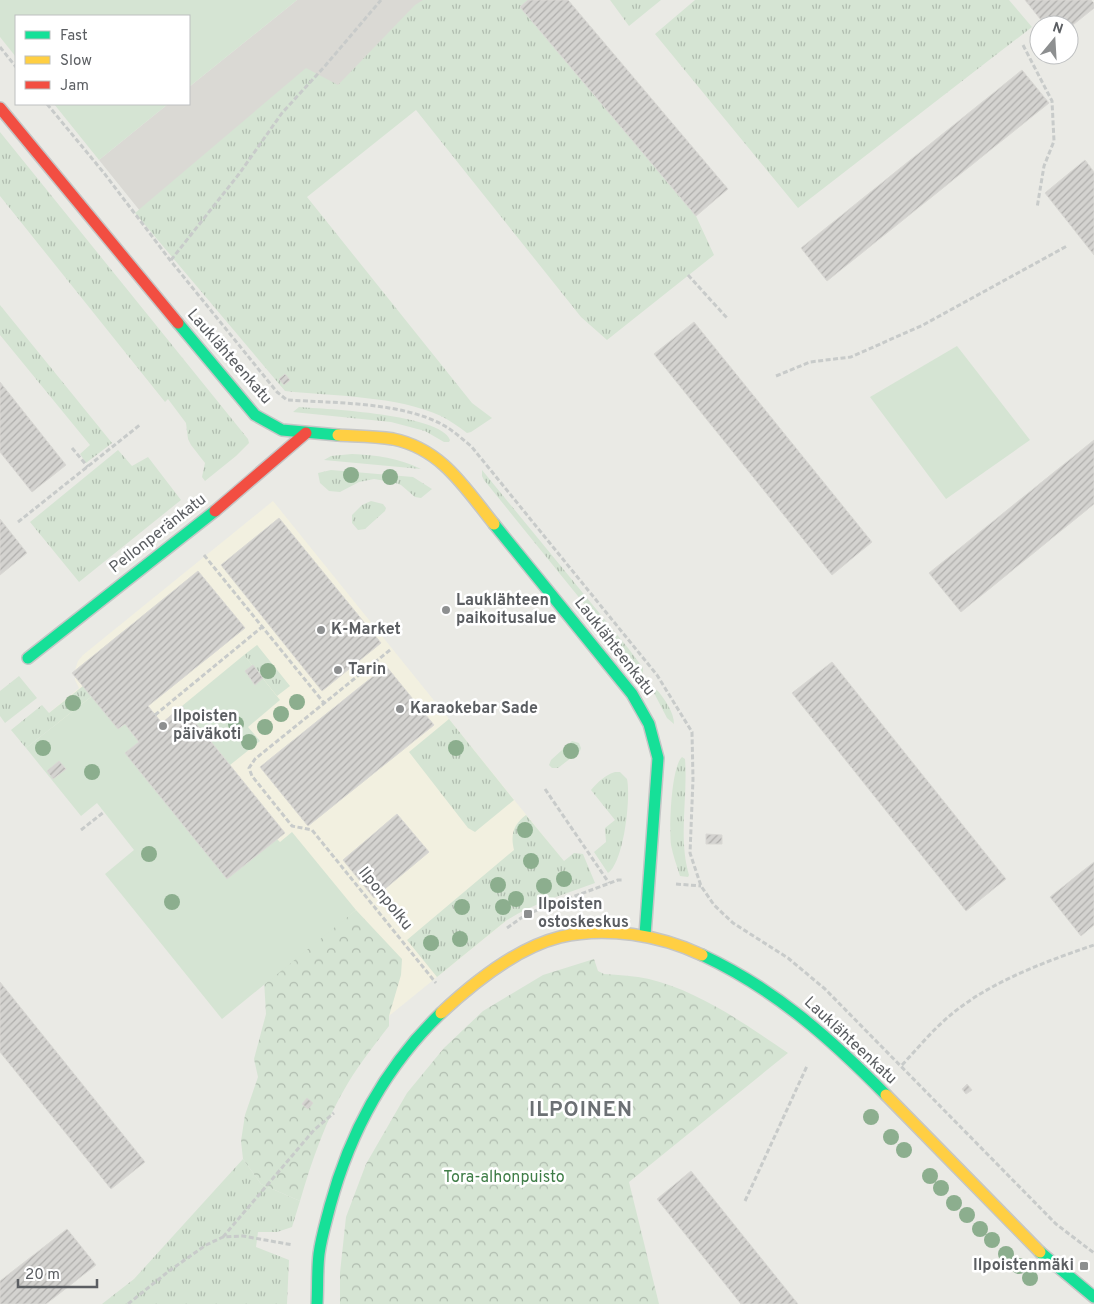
<svg xmlns="http://www.w3.org/2000/svg" width="1094" height="1304" font-family="Overpass,sans-serif">
<style>
.commercial{fill:#f2f0e0}
.education{fill:#dad9d4}
.grass{fill:url(#grass-tufts)}
.forest{fill:url(#forest-crowns)}
.park{fill:#d5e4d3}
.building{fill:url(#building-hatch);stroke:#d9d8d4}
.lines{fill:none;stroke-linecap:round;stroke-linejoin:round}
.fast-casing{stroke:#c5c6c6;stroke-width:14}
.slow-casing{stroke:#c5c6c6;stroke-width:14}
.jam-casing{stroke:#c5c6c6;stroke-width:14}
.path{stroke:#c8cbca;stroke-width:3;stroke-dasharray:5 2.5;stroke-linecap:butt}
.fast{stroke:#16e098;stroke-width:11}
.slow{stroke:#ffcf43;stroke-width:11}
.jam{stroke:#f24e42;stroke-width:11}
.tree{fill:#8cae8e}
.poi-dot{fill:#8d8f90;stroke:#fff;stroke-width:2}
.labels{text-anchor:middle;dominant-baseline:central;stroke-width:5;stroke-linejoin:round;paint-order:stroke}
.street-label{font-size:16px;fill:#5b5e62;stroke:#fff}
.poi-label{font-size:16px;font-weight:bold;fill:#5b5e62;stroke:#fff;text-anchor:start}
.park-label{font-size:16px;fill:#3f7d47;stroke:#fff}
.district-label{font-size:21px;font-weight:bold;letter-spacing:1px;fill:#6c7074;stroke:#fff}
</style>
<defs>
<pattern id="grass-tufts" width="24" height="20" patternUnits="userSpaceOnUse" patternTransform="scale(1.25)"><rect width="24" height="20" fill="#d5e4d3"/><path d="M3 7l-1-3M5 7V3M7 7l1-3M15 17l-1-3M17 17v-4M19 17l1-3" fill="none" stroke="#b0bcaf"/></pattern>
<pattern id="forest-crowns" width="20" height="18" patternUnits="userSpaceOnUse" patternTransform="scale(1.25)"><rect width="20" height="18" fill="#d5e4d3"/><path d="M2 6a3 3 0 1 1 6 0M12 15a3 3 0 1 1 6 0" fill="none" stroke="#b0bcaf"/></pattern>
<pattern id="building-hatch" width="6" height="6" patternUnits="userSpaceOnUse" patternTransform="scale(1.25)"><rect width="6" height="6" fill="#d4d3d0"/><path d="M-1 1l2-2M0 6l6-6M5 7l2-2" fill="none" stroke="#afaeac"/></pattern>
</defs>
<rect width="100%" height="100%" fill="#eaeae5"/>
<path class="commercial" d="M273,501L570,869L331,1063L49,713L79,688L75,680V670L78,661L83,655Z"/>
<path class="education" d="M297,0H453L161,237L99,160L168,104H189V87Z"/>
<path class="grass" d="M423,0H528L520,7L696,216L714,255L607,340L581,317L416,110L307,197L472,403L492,418L471,432L467,433C459,427 451,421 441,416C398,396 333,396 285,391L135,213L306,68L338,85L415,5Z
M610,0H661L629,26Z
M695,0H1009L1032,27L798,208L655,34Z
M0,132L248,439L249,443L236,456L205,481L202,477L205,463L191,445L188,439L186,423L168,399L165,402L0,196Z
M0,305L112,443L86,463L80,454L90,445L0,335Z
M299,407C326,409 441,414 450,440L449,442H444L425,431L391,422L293,412Z
M118,450L132,466L148,457L181,500L79,582L30,522Z
M352,454C376,455 399,458 421,469L324,460L331,456Z
M331,470L413,477L432,489L421,498L415,497L401,485L392,482L374,479L359,482L340,492L329,491L320,483L318,473Z
M482,470L628,648L643,668V672L641,674L484,480L482,476Z
M371,501L383,504L386,508L385,511L365,529L358,530L352,523V515L362,505Z
M257,645L290,686L277,696L244,655Z
M19,676L37,698L5,723L0,716V691Z
M83,686L92,696L26,748L11,730L42,705L49,713Z
M656,690L658,691C665,700 674,712 674,724L667,718L653,691Z
M449,719L514,800L475,832L468,828L409,752Z
M572,741L579,743L581,748L580,751L558,768H552L549,765L551,760Z
M682,757L685,759C688,798 678,837 689,875L688,877L680,876C677,866 673,856 671,845C669,829 671,767 682,757Z
M615,772H620L627,779C631,797 624,862 608,873L594,852L606,842L605,828L615,820L591,790C598,782 605,775 615,772Z
M526,815L564,861L574,853L583,854L595,883C565,894 534,903 507,920L437,977L407,940L514,850C510,834 514,824 526,815Z
M243,1159L261,1184L300,1201L292,1227L277,1232H258L256,1247L289,1260L287,1304H102L134,1279Z"/>
<path class="forest" d="M356,910L402,959L401,975L389,1016V1026C375,1044 360,1063 348,1083C326,1119 312,1160 300,1201L261,1184L243,1159L241,1141L245,1115L258,1077L254,1059L266,1014L264,980Z
M594,959L598,971L604,974C619,975 635,976 649,979C701,992 745,1024 788,1053L629,1182L659,1304H340V1273L346,1217L366,1164L407,1093L444,1048L483,1011L543,975Z"/>
<path class="park" d="M0,0H297L189,87V16H16V57L0,37Z
M54,104H168L99,160Z
M957,346L1030,440L946,499L870,397Z
M244,655L280,700L248,727L260,741L230,765L182,706Z
M92,696L118,729L125,724L139,742L227,879L277,839L280,842L292,832L356,910L222,1019L105,874L134,850L97,803L81,816L26,748Z"/>
<path class="building" d="M528,0H568L728,189L696,216L520,7Z
M1025,0H1091L1094,3V8L1069,28V25H1045Z
M1022,70L1049,103L827,281L801,248Z
M1085,160L1094,172V255L1045,193Z
M694,322L872,542L832,575L654,354Z
M285,374L290,380L284,385L279,379Z
M0,382L66,465L32,492L0,452Z
M1094,440V504L961,612L929,573Z
M279,518L381,643L322,691L221,565Z
M0,519L27,553L0,575Z
M198,571L245,628L148,706L162,723L182,706L285,833L227,879L125,753L139,742L125,724L118,729L72,673Z
M832,662L1006,879L966,911L792,693Z
M253,665L263,678L255,685L245,671Z
M386,666L434,725L308,826L260,767Z
M59,761L66,769L53,779L47,771Z
M397,814L429,852L374,898L343,860Z
M706,834L722,835V844H706Z
M1094,862V925L1081,936L1050,897Z
M0,982L145,1162L111,1189L0,1052Z
M967,1084L972,1090L966,1094L962,1089Z
M307,1098L313,1103L308,1109L302,1104Z
M691,1171L798,1304H741L657,1199Z
M67,1229L96,1265L46,1304H0V1281Z"/>
<g class="lines">
<g class="fast-casing">
<path id="fast" d="M178,323L255,415L282,430L338,435
M494,524L632,694L649,724L658,758L645,935
M28,658L215,511
M702,955C775,989 830,1038 886,1095
M1040,1252L1094,1297
M317,1304C318,1287 317,1271 319,1254C321,1238 326,1222 330,1206C350,1132 386,1066 441,1013"/>
</g>
<g class="slow-casing">
<path id="slow" d="M338,435C356,436 375,436 393,439C442,449 465,488 494,524
M441,1013C474,982 516,948 560,937C606,926 660,935 702,955
M886,1095L1040,1252"/>
</g>
<g class="jam-casing">
<path id="jam" d="M0,108L178,323
M215,511L306,433"/>
</g>
<path class="path" d="M1023,45L1052,101L1054,141L1044,166L1037,208
M0,47L16,67
M47,104L104,173L170,260L277,392L287,400C334,403 402,402 443,425C454,431 462,439 471,446L657,675L692,732L693,779L690,853L701,886L714,905L733,923L788,958L825,989L1056,1224L1094,1253
M171,260L239,174L282,113L325,66L381,0
M688,275L727,318
M776,376L810,362L851,357L923,325L1067,246
M72,448L88,467
M18,522L141,424
M204,555L324,703
M390,650L255,759L249,768L252,776L292,826L312,830L436,983
M155,715L262,627
M545,789L609,883
M81,830L104,812
M676,884L701,886
M507,928L521,918L535,911L618,880H623
M902,1065C918,1048 935,1027 953,1013C992,981 1047,961 1094,945
M745,1201L807,1066
M223,1237L314,1130L334,1113
M128,1304L169,1271L206,1245L223,1237L243,1236L293,1245"/>
<use href="#fast" class="fast"/>
<use href="#slow" class="slow"/>
<use href="#jam" class="jam"/>
</g>
<g class="tree">
<circle cx="351" cy="475" r="8"/>
<circle cx="390" cy="477" r="8"/>
<circle cx="268" cy="671" r="8"/>
<circle cx="297" cy="702" r="8"/>
<circle cx="73" cy="703" r="8"/>
<circle cx="281" cy="714" r="8"/>
<circle cx="236" cy="724" r="8"/>
<circle cx="265" cy="727" r="8"/>
<circle cx="249" cy="742" r="8"/>
<circle cx="43" cy="748" r="8"/>
<circle cx="456" cy="748" r="8"/>
<circle cx="571" cy="751" r="8"/>
<circle cx="92" cy="772" r="8"/>
<circle cx="525" cy="830" r="8"/>
<circle cx="149" cy="854" r="8"/>
<circle cx="531" cy="861" r="8"/>
<circle cx="564" cy="879" r="8"/>
<circle cx="498" cy="885" r="8"/>
<circle cx="544" cy="886" r="8"/>
<circle cx="516" cy="899" r="8"/>
<circle cx="172" cy="902" r="8"/>
<circle cx="462" cy="907" r="8"/>
<circle cx="503" cy="907" r="8"/>
<circle cx="460" cy="939" r="8"/>
<circle cx="431" cy="943" r="8"/>
<circle cx="871" cy="1117" r="8"/>
<circle cx="891" cy="1137" r="8"/>
<circle cx="904" cy="1150" r="8"/>
<circle cx="930" cy="1176" r="8"/>
<circle cx="941" cy="1188" r="8"/>
<circle cx="954" cy="1203" r="8"/>
<circle cx="967" cy="1215" r="8"/>
<circle cx="980" cy="1229" r="8"/>
<circle cx="992" cy="1240" r="8"/>
<circle cx="1006" cy="1254" r="8"/>
<circle cx="1019" cy="1266" r="8"/>
<circle cx="1030" cy="1278" r="8"/>
</g>
<g class="poi-dot">
<circle cx="446" cy="610" r="5"/>
<circle cx="321" cy="630" r="5"/>
<circle cx="338" cy="670" r="5"/>
<circle cx="400" cy="709" r="5"/>
<circle cx="163" cy="726" r="5"/>
<rect x="523" y="909" width="10" height="10" rx="2.5"/>
<rect x="1079" y="1261" width="10" height="10" rx="2.5"/>
</g>
<g class="labels">
<g class="street-label">
<text transform="translate(229 357) rotate(49)">Lauklähteenkatu</text>
<text transform="translate(158 534) rotate(-38)">Pellonperänkatu</text>
<text transform="translate(614 647) rotate(52)">Lauklähteenkatu</text>
<text transform="translate(385 899) rotate(51)">Ilponpolku</text>
<text transform="translate(850 1041) rotate(43)">Lauklähteenkatu</text>
</g>
<g class="poi-label">
<text x="456" y="601">Lauklähteen<tspan x="456" dy="18">paikoitusalue</tspan></text>
<text x="331" y="630">K-Market</text>
<text x="348" y="670">Tarin</text>
<text x="410" y="709">Karaokebar Sade</text>
<text x="173" y="717">Ilpoisten<tspan x="173" dy="18">päiväkoti</tspan></text>
<text x="538" y="905">Ilpoisten<tspan x="538" dy="18">ostoskeskus</tspan></text>
<text x="1074" y="1266" text-anchor="end">Ilpoistenmäki</text>
</g>
<g class="park-label">
<text x="504" y="1178">Tora-alhonpuisto</text>
</g>
<g class="district-label">
<text x="581" y="1110">ILPOINEN</text>
</g>
</g>
<rect x="15" y="15" width="175" height="90" fill="#ffffff" stroke="#bdbfc0"/>
<rect x="25" y="31" width="25" height="8" fill="#16e098" stroke="#bdbfc0"/>
<text x="60" y="40" font-size="15" fill="#5b5e62">Fast</text>
<rect x="25" y="56" width="25" height="8" fill="#ffcf43" stroke="#bdbfc0"/>
<text x="60" y="65" font-size="15" fill="#5b5e62">Slow</text>
<rect x="25" y="81" width="25" height="8" fill="#f24e42" stroke="#bdbfc0"/>
<text x="60" y="90" font-size="15" fill="#5b5e62">Jam</text>
<g transform="translate(1054 40) rotate(18)"><circle r="24" fill="#ffffff" stroke="#bdbfc0"/>
<path d="M0-4L9 19L0 12L-9 19Z" fill="#8d8f90"/>
<text y="-8" font-size="14" font-weight="bold" text-anchor="middle" fill="#5b5e62">N</text>
</g>
<path d="M18 1279v8h79v-8" fill="none" stroke="#5b5e62" stroke-width="2.5"/>
<text x="25" y="1279" font-size="15" fill="#5b5e62" stroke="#ffffff" stroke-width="4" paint-order="stroke">20 m</text>
</svg>
